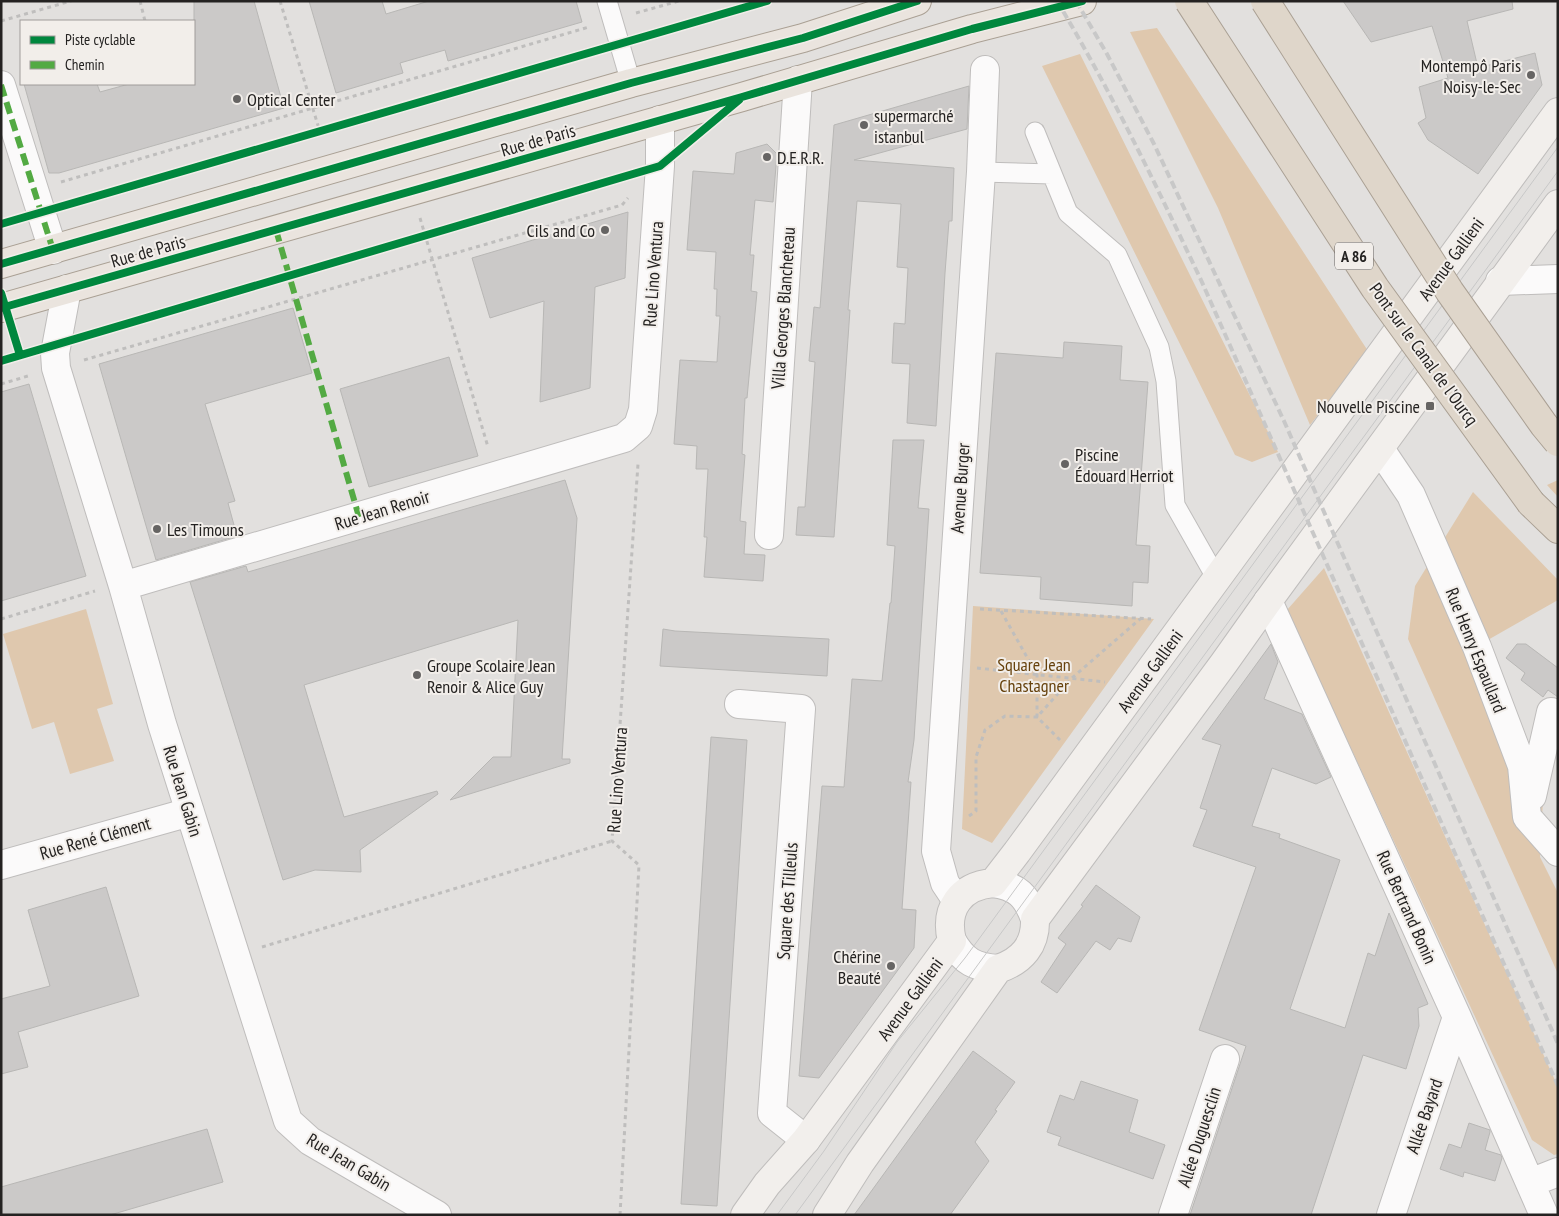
<svg xmlns="http://www.w3.org/2000/svg" width="1559" height="1216" font-family="'PT Sans Narrow',sans-serif">
<style>
.green{fill:#dfc8ae}
.building{fill:#cbc9c8;stroke:#b8b7b5}
.lines{fill:none;stroke-linecap:round;stroke-linejoin:round}
.lane-casing{stroke:#bfbdbc;stroke-width:21}
.street-casing{stroke:#bfbdbc;stroke-width:30}
.secondary-casing{stroke:#bfbdbc;stroke-width:30}
.primary-casing{stroke:#aaa094;stroke-width:30}
.highway-casing{stroke:#aaa094;stroke-width:30}
.path{stroke:#bfbebd;stroke-width:3;stroke-dasharray:4 4;stroke-linecap:butt}
.lane{stroke:#fbfafa;stroke-width:19}
.street{stroke:#fbfafa;stroke-width:28}
.secondary{stroke:#f2efec;stroke-width:28}
.primary{stroke:#eae4de;stroke-width:28}
.highway{stroke:#dfd6ca;stroke-width:28}
.tram{stroke:#c8c8c8;stroke-width:1}
.rail{stroke:#c8c8c8;stroke-width:4;stroke-dasharray:8 4;stroke-linecap:butt}
.highway-bridge-casing{stroke:#aaa094;stroke-width:30;stroke-linecap:butt}
.highway-bridge{stroke:#dfd6ca;stroke-width:28}
.quiet{stroke:#53aa43;stroke-width:6;stroke-dasharray:12 6;stroke-linecap:butt}
.cycleway-casing{stroke:#f2eeea;stroke-width:11}
.cycleway{stroke:#00873e;stroke-width:8}
.poi-dot{fill:#666463;stroke:#f2eeea;stroke-width:2}
.labels{text-anchor:middle;dominant-baseline:central;stroke-width:4;stroke-linejoin:round;paint-order:stroke}
.shield{fill:#f2eeea;stroke:#625f5d;stroke-width:1}
.shield-label{font-size:16px;font-weight:bold;fill:#242221}
.poi-label{font-size:18px;fill:#242221;stroke:#f2eeea;text-anchor:start}
.street-label{font-size:18px;fill:#242221;stroke:#f2eeea}
.park-label{font-size:18px;fill:#66410c;stroke:#f2eeea}
</style>
<rect width="100%" height="100%" fill="#e2e0de"/>
<path class="green" d="M1157,28L1368,351L1310,425L1218,208L1130,32Z
M1080,54L1278,452L1252,462L1235,455L1042,66Z
M1558,480V497L1547,485Z
M1473,492L1558,580V600L1472,649L1543,799L1540,857L1558,893V974L1408,639L1415,586Z
M1324,568L1558,1087V1154L1554,1155L1532,1140L1287,610Z
M973,606L1154,619L992,843L962,829Z
M86,609L113,704L97,709L114,761L70,774L54,722L32,729L3,634Z"/>
<path class="building" d="M194,1H254L284,108L59,173H49L24,84H97L100,92L129,84H194Z
M309,1H382L386,14L429,1H576L582,22L448,61L445,50L400,63L403,73L336,93Z
M1343,1H1512L1513,9L1467,21L1478,68L1535,53L1542,85L1478,174L1428,140L1418,123L1426,118L1419,87L1448,78L1432,26L1371,42Z
M969,86L967,129L854,160L954,168L952,221H949L945,273L936,426L907,423L910,364L892,363L894,323L905,324L908,268L897,267L901,204L857,201L848,310H850L834,537L796,535L798,507H805L815,362L809,361L814,307L820,308L834,125Z
M767,144L777,154L773,202L755,200L750,255H754L751,291L757,292L747,398H745L742,454L745,455L740,521L746,522L744,554L765,555L763,581L704,577L707,537H704L708,469H696L697,446L674,444L680,360L717,362L720,316H716L717,289H714L716,252L687,250L693,171L734,174L736,153Z
M628,212L625,278L595,287L590,388L540,402L544,301L490,318L472,258Z
M293,308L312,373L205,404L235,501L228,503L237,536L156,560L99,364Z
M1064,342L1122,346L1120,380L1148,382L1136,545L1150,546L1148,583L1133,582L1132,606L1040,599L1041,577L980,573L996,353L1063,358Z
M449,357L478,456L369,487L340,389Z
M29,384L86,576L1,601V392Z
M893,440H924L918,508L929,509L914,740L908,782H911L902,909L916,910L914,948L819,1078L799,1076L822,786L844,787L852,679L882,681L890,603H891L895,546L887,545Z
M565,480L577,518L562,759H570V763L450,800L493,757H511L518,620L304,685L344,817L437,791L438,794L360,850L361,872L315,870L283,880L190,582L246,566L248,572Z
M663,629L675,631L829,639L827,676L660,666Z
M1271,644L1278,662L1264,699L1302,714L1331,777L1316,784L1272,768L1252,826L1280,834L1279,838L1340,860L1290,1009L1345,1028L1368,953L1375,956L1389,913L1428,1004L1418,1008L1419,1026L1406,1069L1363,1055L1311,1215H1190L1246,1046L1199,1030L1256,867L1193,846L1207,810L1200,808L1221,745L1202,739Z
M1517,644H1526L1558,668V697L1548,690L1543,697L1521,680L1525,673L1506,658Z
M711,737L747,740L717,1206L681,1204Z
M1096,885L1140,917L1131,942L1118,938L1110,950L1096,941L1057,993L1041,982L1066,944L1058,938L1083,906L1081,905Z
M106,887L139,996L18,1032L28,1067L1,1074V999L50,986L28,910Z
M973,1051L1015,1082L995,1110L997,1111L975,1142L989,1161L950,1215H854Z
M1081,1081L1138,1100L1129,1132L1165,1145L1153,1179L1058,1145L1061,1137L1047,1132L1060,1095L1074,1100Z
M1469,1123L1490,1130V1132L1485,1150L1501,1155L1502,1158L1495,1181L1464,1172L1463,1177L1440,1169L1449,1144L1461,1148Z
M207,1129L223,1182L110,1215H1V1187Z"/>
<g class="lines">
<g class="lane-casing">
<path id="lane" d="M607,1L631,83
M1035,132L1068,213L1117,255L1159,347L1166,381L1175,505L1217,579
M981,172L1052,174"/>
</g>
<g class="street-casing">
<path id="street" d="M1,85L53,250
M1500,281L1558,279
M67,289L55,353L56,368L123,586L162,724L288,1121L310,1141L437,1215
M1380,449L1411,495L1477,647L1522,766L1527,817L1558,852
M769,535L798,80
M123,586L624,438L638,426L643,410L660,166V120
M1268,601L1457,1017L1544,1215
M739,704L801,709L772,1113L806,1140
M1532,796L1551,712
M1,865L190,812
M993,883C1017,886 1027,896 1035,919
M957,901L945,883L936,851L981,172L985,70
M952,941C964,962 975,967 998,969
M1530,1183L1558,1172
M1173,1215L1225,1059
M1391,1215L1457,1017"/>
</g>
<g class="secondary-casing">
<path id="secondary" d="M745,1215L767,1184L806,1140L952,941C944,909 960,886 993,883L1017,852L1558,112
M827,1215L860,1163L998,969C1022,961 1036,945 1035,919L1224,663L1268,601L1558,204"/>
</g>
<g class="primary-casing">
<path id="primary" d="M1,264L631,83L803,38L917,1
M1,308L742,97L972,29L1082,1"/>
</g>
<g class="highway-casing">
<path id="highway" d="M1531,503L1558,529"/>
</g>
<path class="path" d="M140,1L145,21
M280,1L320,132
M636,13L679,1
M1,21L71,1
M61,182L589,27
M420,218L488,447
M84,360L622,205L628,198
M1,384L28,376
M980,609L1151,619
M1001,611L1037,675V717L1062,742
M1,619L95,591
M977,668L1105,682
M969,816L976,811V757L985,730L1005,716L1037,717L1072,678L1140,619
M262,947L612,841
M620,1215L639,865L612,841L638,464"/>
<use href="#lane" class="lane"/>
<use href="#street" class="street"/>
<use href="#secondary" class="secondary"/>
<use href="#primary" class="primary"/>
<use href="#highway" class="highway"/>
<path class="tram" d="M777,1215L824,1151L897,1042L965,958L1558,147
M795,1215L1558,171"/>
<path class="rail" d="M1057,1C1111,91 1156,185 1201,280L1558,1086
M1076,1L1107,54L1154,144L1284,421L1558,1044"/>
<g class="highway-bridge-casing">
<path id="highway-bridge" d="M1189,1L1375,288L1531,503
M1265,1L1450,292L1544,425L1558,442"/>
</g>
<use href="#highway-bridge" class="highway-bridge"/>
<path class="quiet" d="M1,85L53,250
M276,230L359,517"/>
<g class="cycleway-casing">
<path id="cycleway" d="M1,224L767,1
M1,264L631,83L803,38L917,1
M1,293L20,355
M1,308L742,97L972,29L1082,1
M1,361L660,166L739,100"/>
</g>
<use href="#cycleway" class="cycleway"/>
</g>
<g class="poi-dot">
<circle cx="1531" cy="75" r="5"/>
<circle cx="237" cy="99" r="5"/>
<circle cx="864" cy="125" r="5"/>
<circle cx="767" cy="157" r="5"/>
<circle cx="605" cy="230" r="5"/>
<rect x="1425" y="401" width="10" height="10" rx="2.5"/>
<circle cx="1065" cy="464" r="5"/>
<circle cx="157" cy="529" r="5"/>
<circle cx="417" cy="675" r="5"/>
<circle cx="891" cy="966" r="5"/>
</g>
<g class="labels">
<rect class="shield" x="1335" y="242.5" width="38" height="27" rx="4"/>
<g class="shield-label">
<text x="1354" y="256">A 86</text>
</g>
<g class="poi-label">
<text x="1521" y="65" text-anchor="end">Montempô Paris<tspan x="1521" dy="21">Noisy-le-Sec</tspan></text>
<text x="247" y="99">Optical Center</text>
<text x="874" y="115">supermarché<tspan x="874" dy="21">istanbul</tspan></text>
<text x="777" y="157">D.E.R.R.</text>
<text x="595" y="230" text-anchor="end">Cils and Co</text>
<text x="1420" y="406" text-anchor="end">Nouvelle Piscine</text>
<text x="1075" y="454">Piscine<tspan x="1075" dy="21">Édouard Herriot</tspan></text>
<text x="167" y="529">Les Timouns</text>
<text x="427" y="665">Groupe Scolaire Jean<tspan x="427" dy="21">Renoir &amp; Alice Guy</tspan></text>
<text x="881" y="956" text-anchor="end">Chérine<tspan x="881" dy="21">Beauté</tspan></text>
</g>
<g class="street-label">
<text transform="translate(538 140) rotate(-16)">Rue de Paris</text>
<text transform="translate(148 251) rotate(-16)">Rue de Paris</text>
<text transform="translate(1451 259) rotate(-54)">Avenue Gallieni</text>
<text transform="translate(653 274) rotate(-86)">Rue Lino Ventura</text>
<text transform="translate(783 308) rotate(-86)">Villa Georges Blancheteau</text>
<text transform="translate(1424 354) rotate(54)">Pont sur le Canal de l'Ourcq</text>
<text transform="translate(960 488) rotate(-86)">Avenue Burger</text>
<text transform="translate(382 510) rotate(-17)">Rue Jean Renoir</text>
<text transform="translate(1476 650) rotate(68)">Rue Henry Espaullard</text>
<text transform="translate(1150 671) rotate(-54)">Avenue Gallieni</text>
<text transform="translate(617 780) rotate(-86)">Rue Lino Ventura</text>
<text transform="translate(183 791) rotate(73)">Rue Jean Gabin</text>
<text transform="translate(95 838) rotate(-16)">Rue René Clément</text>
<text transform="translate(787 901) rotate(-86)">Square des Tilleuls</text>
<text transform="translate(1407 907) rotate(66)">Rue Bertrand Bonin</text>
<text transform="translate(910 999) rotate(-54)">Avenue Gallieni</text>
<text transform="translate(1424 1116) rotate(-71)">Allée Bayard</text>
<text transform="translate(1199 1137) rotate(-72)">Allée Duguesclin</text>
<text transform="translate(349 1162) rotate(31)">Rue Jean Gabin</text>
</g>
<g class="park-label">
<text x="1034" y="664">Square Jean<tspan x="1034" dy="21">Chastagner</tspan></text>
</g>
</g>
<rect width="1559" height="1216" fill="none" stroke="#242221" stroke-width="5"/>
<rect x="20" y="20" width="175" height="65" fill="#f2eeea" stroke="#a09c9a"/>
<rect x="30" y="36" width="25" height="8" fill="#00873e" stroke="#a09c9a"/>
<text x="65" y="45" font-size="15" fill="#242221">Piste cyclable</text>
<rect x="30" y="61" width="25" height="8" fill="#53aa43" stroke="#a09c9a"/>
<text x="65" y="70" font-size="15" fill="#242221">Chemin</text>
</svg>
